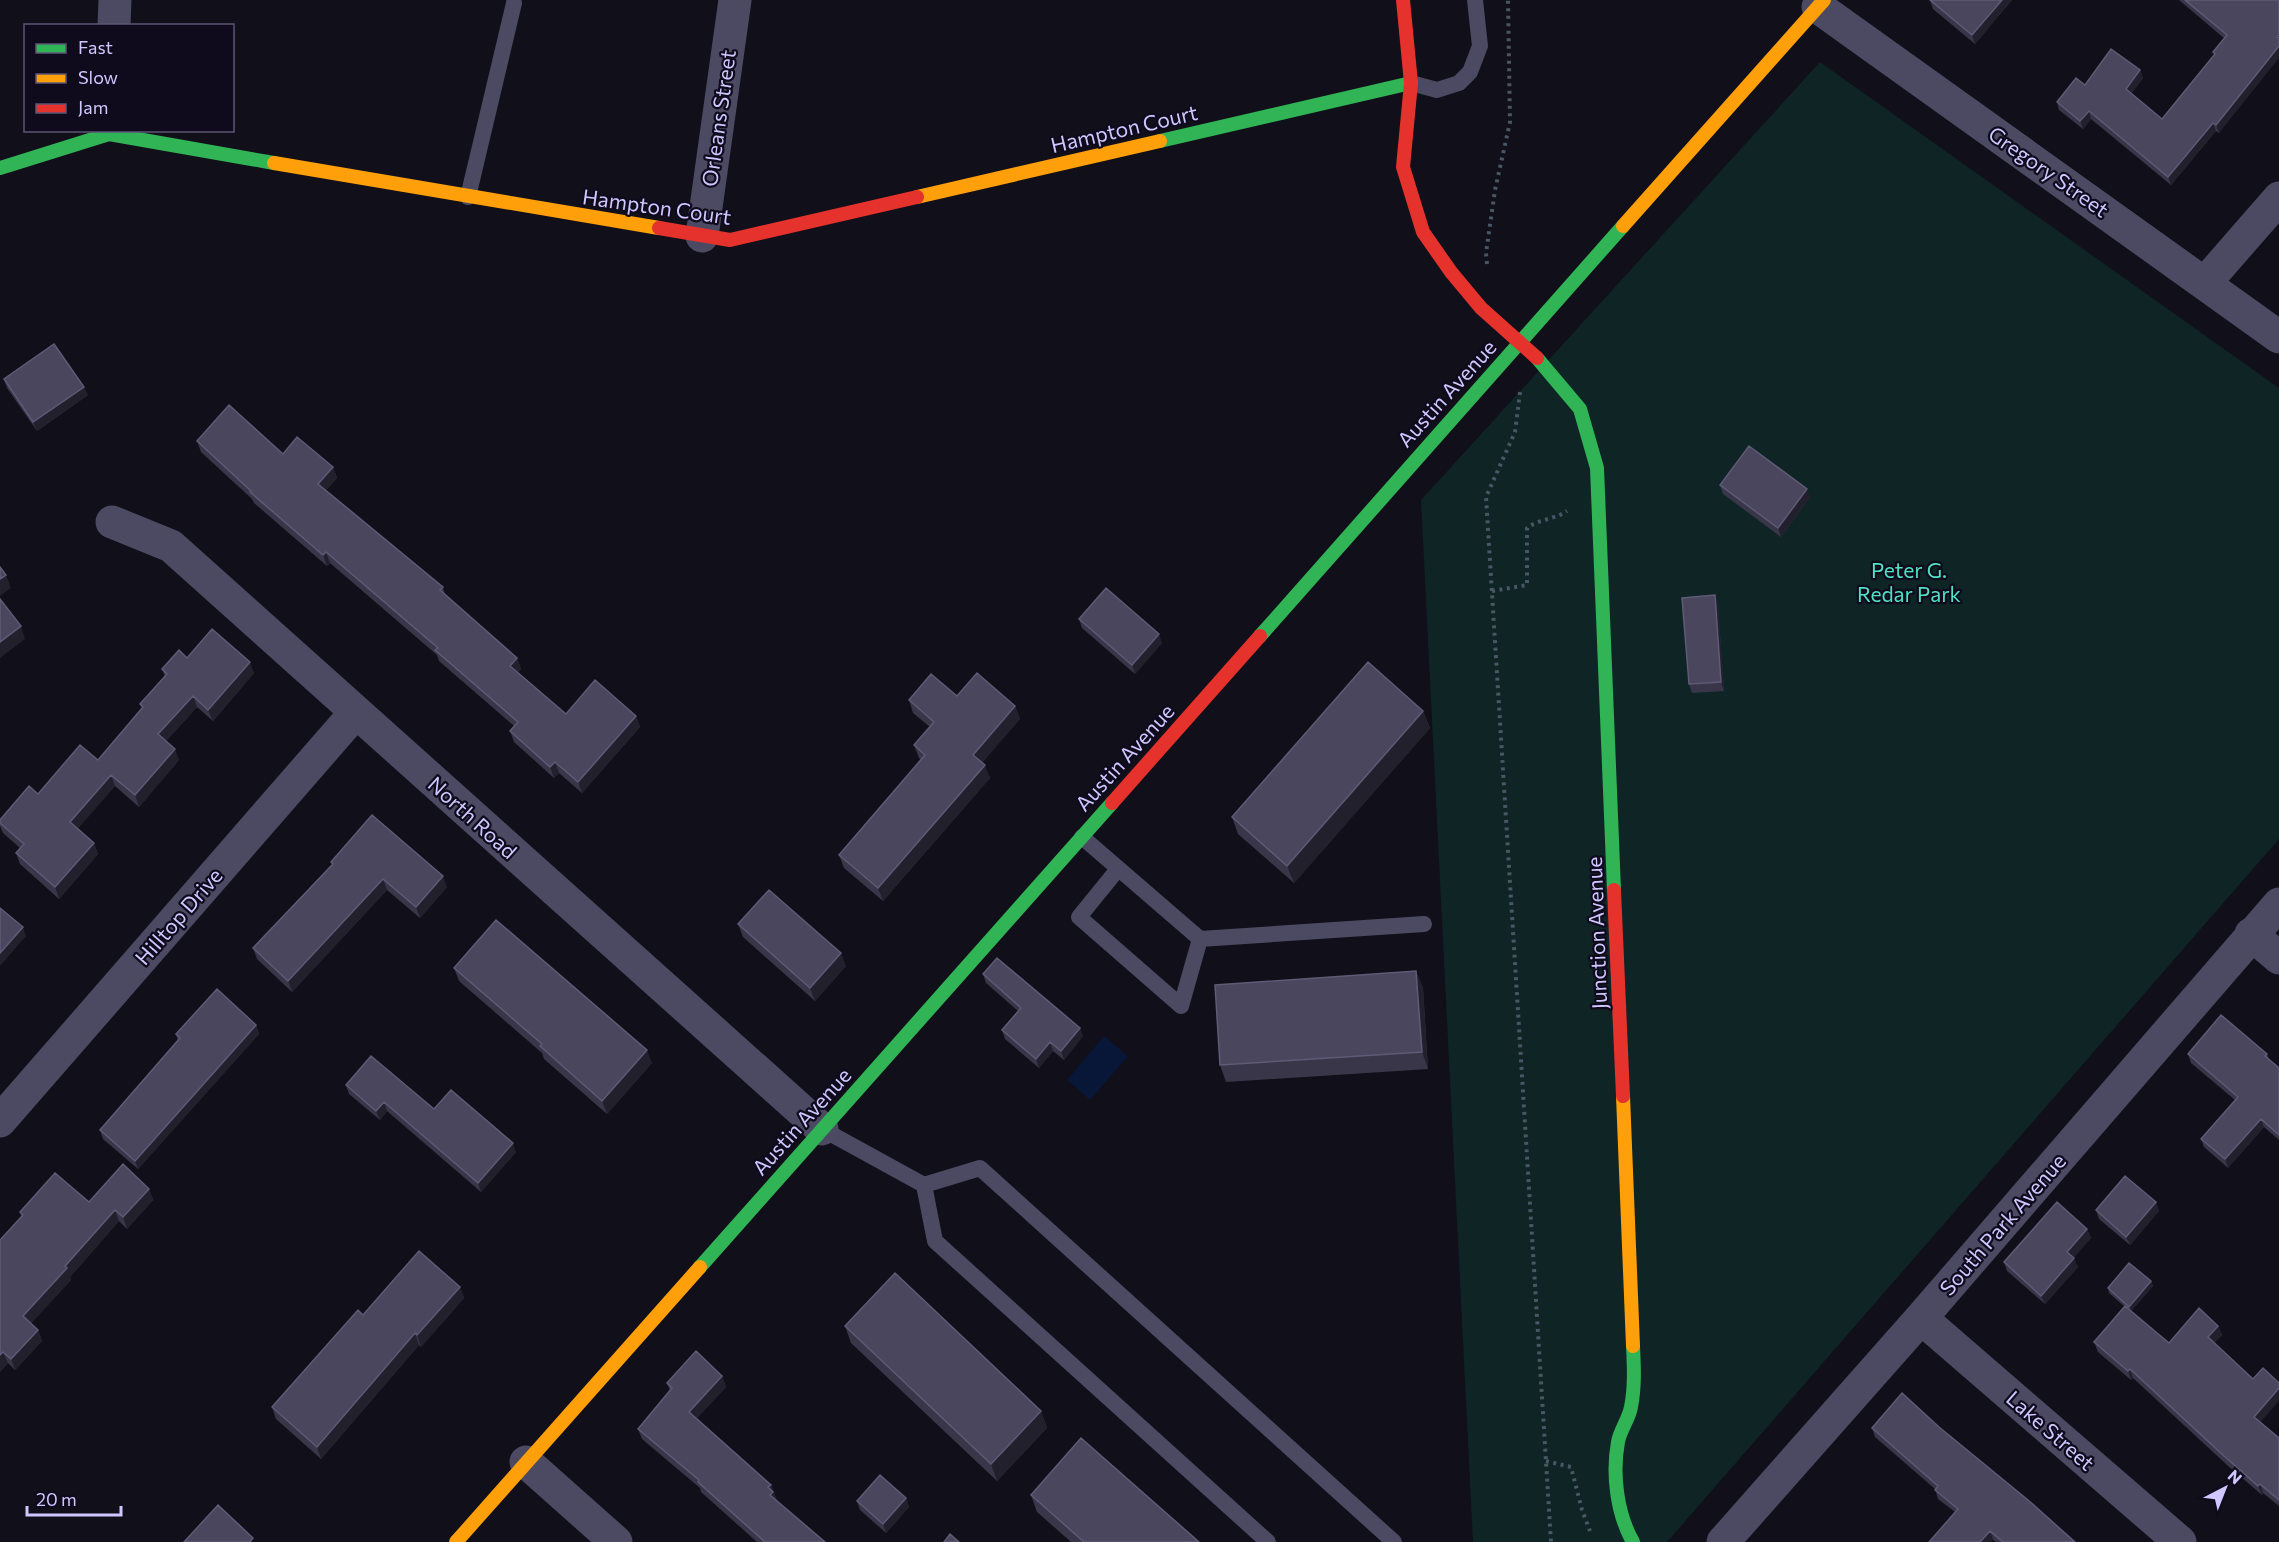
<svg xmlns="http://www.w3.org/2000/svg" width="2279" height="1542" font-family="Commissioner,sans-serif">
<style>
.green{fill:#0e2425}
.water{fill:#081637}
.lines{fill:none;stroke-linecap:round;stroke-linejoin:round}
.path{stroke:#485665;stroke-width:4;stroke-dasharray:3 4.5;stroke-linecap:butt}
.lane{stroke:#4c4a62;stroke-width:16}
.street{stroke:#4c4a62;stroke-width:33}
.fast{stroke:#30b455;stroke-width:14}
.slow{stroke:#ff9f0a;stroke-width:14}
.jam{stroke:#e5322d;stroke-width:14}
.wall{fill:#3a364a}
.shaded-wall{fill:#23202e}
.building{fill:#4a465d;stroke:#5f5a76;stroke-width:1.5}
.labels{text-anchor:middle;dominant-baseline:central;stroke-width:4.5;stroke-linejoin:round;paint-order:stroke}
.street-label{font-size:21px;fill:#cfc7ff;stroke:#0f0b1d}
.park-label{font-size:21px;fill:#50e1c3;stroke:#0f0b1d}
</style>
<rect width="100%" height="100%" fill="#110f19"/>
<path class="green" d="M1820,62L2279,388V839L1667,1542H1473L1421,500Z"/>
<path class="water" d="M1104,1036L1128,1056L1090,1100L1067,1080Z"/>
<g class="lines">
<path class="path" d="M1487,264L1486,253L1495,190L1510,122L1508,0
M1520,392L1515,432L1486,497L1551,1542
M1492,591L1527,585V528C1539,519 1553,520 1567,511
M1546,1461L1571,1467L1582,1510L1590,1531"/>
<path class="lane" d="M1411,83L1437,90L1459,83L1470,72L1480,46L1475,0
M468,197L514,3
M1082,837L1200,939L1424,924
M1118,869L1079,917L1181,1006L1200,939
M822,1129L924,1185L980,1168L1394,1542
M924,1185L935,1241L1268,1542"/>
<path class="street" d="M1818,7L2279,337
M114,26L115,0
M702,236L735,0
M2205,283L2279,198
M112,522L171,546L822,1129
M2251,934L2279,958
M0,1121L356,712
M1921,1318L2180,1542
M526,1462L616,1542
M1723,1542L1921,1318L2279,904"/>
<path class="fast" d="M1160,141L1411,83
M0,168L109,134L274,163
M1537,358L1580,409L1597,468L1614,890
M1260,636L1623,226
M700,1267L1112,803
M1633,1542C1617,1514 1612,1474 1618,1442C1620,1430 1629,1419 1631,1407C1635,1387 1634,1366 1633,1346"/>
<path class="slow" d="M274,163L659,228
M917,197L1160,141
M1623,226L1824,0
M1623,1096L1633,1346
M456,1542L700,1267"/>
<path class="jam" d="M1403,0L1411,83L1403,167L1423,232L1451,272L1481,308L1537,358
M659,228L730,240L917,197
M1112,803L1260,636
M1614,890L1623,1096"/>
</g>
<path class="wall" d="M1930,0H2012L1975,44L1933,9Z
M2179,0H2279L2219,133L2216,131L2171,185L2091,119L2083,129L2059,110L2057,102L2085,85L2140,70L2143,78L2131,94L2162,119L2214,55L2213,52L2225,39Z
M4,379L88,395L37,431L7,388Z
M197,441L283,454L333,467L337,478L326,490L443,587L445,595L517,658L521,669L518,672L566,714L636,716L640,727L582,793L559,773L554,778L514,742L510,731L514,726L439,661L437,655L330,563L327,566L254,503L252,499L201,452Z
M1720,485L1810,497L1781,537L1723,494Z
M1715,595L1718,604L1724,691L1692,693L1689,684Z
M1079,619L1162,643L1135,674L1082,628Z
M187,658L254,673L213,721L197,707L166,741L179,760L139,807L115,786L78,828L94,843L98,854L59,899L20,864L16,853L20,848L3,833L0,826V820L38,794L98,760L142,709L140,704L165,677L162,669Z
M957,696L1015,706L1020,719L982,762L990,778L883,901L844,868L839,855L921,760L919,758L914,745L930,727L913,713L909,700Z
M1423,711L1430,728L1294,883L1238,834L1232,817Z
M331,862L447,887L420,918L387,890L292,992L257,959L253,948L332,864Z
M738,924L846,966L815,1001L743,937Z
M454,968L652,1063L607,1114L544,1059L542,1053L459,981Z
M1416,971L1423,988L1428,1069L1226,1082L1220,1065Z
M983,974L1083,1036L1064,1060L1053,1051L1039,1068L1005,1039L1002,1030L1018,1011L986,983Z
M256,1025L259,1034L138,1169L103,1139L100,1130L178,1041L176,1034Z
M2188,1054H2267L2269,1059L2279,1068V1140L2264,1127L2228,1168L2204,1147L2201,1139L2235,1100L2191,1063Z
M346,1085L434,1109L516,1152L481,1192L387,1111L380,1120L349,1094Z
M149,1189L153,1200L127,1229L119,1221L70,1277L71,1280L31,1323L38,1330L42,1341L15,1370L8,1363L0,1372L21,1216L20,1212L89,1202Z
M2156,1202L2159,1211L2130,1245L2099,1219L2096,1210Z
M2087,1229L2091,1238L2073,1258L2078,1267L2045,1304L2007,1271L2004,1262Z
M2151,1281L2153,1286L2131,1311L2169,1343L2218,1326L2222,1335L2214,1343L2260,1422L2279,1438V1506L2263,1493L2262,1495L2227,1465L2133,1378L2131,1380L2098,1352L2094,1342L2125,1307L2109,1293L2108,1288Z
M460,1287L464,1298L421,1347L419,1345L321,1459L276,1419L272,1407L363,1315Z
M845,1326L1041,1411L1047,1428L997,1481L851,1343Z
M722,1376L726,1387L697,1418L771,1485L777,1501L825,1542H757L701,1492L700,1488L642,1439L638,1429L670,1391L667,1383Z
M1939,1427L2075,1542H1996L1955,1512L1938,1499L1935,1489L1875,1437L1872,1428Z
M1031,1495L1199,1542H1071L1037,1512Z
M906,1498L909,1507L886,1533L860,1510L857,1501Z"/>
<path class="shaded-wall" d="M2002,0H2012L1975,44L1972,35Z
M2279,46V58L2219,133L2216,125Z
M2140,70L2143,78L2129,97L2126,89Z
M2089,111L2091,119L2083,129L2080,121Z
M2213,123L2216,131L2171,185L2168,177Z
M84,387L88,395L37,431L33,422Z
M333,467L337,478L322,495L318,484Z
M1807,489L1810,497L1781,537L1778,528Z
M326,552L330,563L327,566L323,555Z
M6,575L11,588L0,596V579Z
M1715,595L1718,604L1724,691L1721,682Z
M21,626L25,639L0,658V642Z
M1159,634L1162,643L1135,674L1132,665Z
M517,658L521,669L514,677L510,666Z
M250,662L254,673L213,721L208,710Z
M193,696L197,707L162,745L158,734Z
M1015,706L1020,719L978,768L973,755Z
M1423,711L1430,728L1294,883L1287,866Z
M636,716L640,727L582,793L578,782Z
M175,749L179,760L139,807L135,795Z
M555,762L559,773L554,778L550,767Z
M985,765L990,778L883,901L878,888Z
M111,775L115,786L74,833L70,822Z
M94,843L98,854L59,899L55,887Z
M443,876L447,887L420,918L416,907Z
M383,879L387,890L292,992L288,981Z
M23,927L26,936L0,966V953Z
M841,953L846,966L815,1001L810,988Z
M1416,971L1423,988L1428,1069L1422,1052Z
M256,1025L259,1034L138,1169L135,1161Z
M1080,1028L1083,1036L1064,1060L1061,1051Z
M1050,1042L1053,1051L1039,1068L1036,1059Z
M647,1050L652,1063L607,1114L602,1101Z
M384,1102L387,1111L380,1120L376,1111Z
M2261,1119L2264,1127L2228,1168L2225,1159Z
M513,1143L516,1152L481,1192L478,1183Z
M149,1189L153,1200L127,1229L123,1217Z
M2156,1202L2159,1211L2130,1245L2126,1237Z
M115,1210L119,1221L70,1277L71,1280L27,1328L23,1316Z
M2087,1229L2091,1238L2071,1261L2067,1252Z
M2074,1258L2078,1267L2045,1304L2041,1296Z
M2151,1281L2153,1286L2131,1311L2129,1307Z
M460,1287L464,1298L421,1347L417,1335Z
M2218,1326L2222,1335L2211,1347L2208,1337Z
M38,1330L42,1341L15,1370L11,1359Z
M415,1333L419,1345L321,1459L317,1447Z
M3,1352L8,1363L0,1372V1355Z
M2130,1369L2133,1378L2131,1380L2128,1371Z
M722,1376L726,1387L693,1422L689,1412Z
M2279,1388V1401L2257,1426L2254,1417Z
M1041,1411L1047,1428L997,1481L991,1464Z
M2260,1484L2263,1493L2262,1495L2258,1486Z
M771,1485L777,1502L770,1495L768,1487Z
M906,1498L909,1507L886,1533L883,1524Z
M1990,1531L1993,1539L1991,1542H1980Z"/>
<path class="building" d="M1930,0H2002L1972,35Z
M2185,0H2279V35L2277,37L2279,38V46L2216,125L2213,123L2168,177L2089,111L2080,121L2057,102L2076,78L2085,85L2111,49L2140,70L2126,89L2162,119L2215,54L2213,52L2227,35Z
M54,344L84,387L33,422L4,379Z
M229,405L283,454L297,437L333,467L318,484L443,587L440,590L517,658L510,666L566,714L595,680L636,716L578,782L555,762L550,767L510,731L518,722L435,650L438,648L326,552L323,555L250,492L251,491L197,441Z
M1749,446L1807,489L1778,528L1720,485Z
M0,567L6,575L0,579Z
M1106,588L1159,634L1132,665L1079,619Z
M1715,595L1721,682L1689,684L1682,598Z
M0,599L21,626L0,642Z
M212,629L250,662L208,710L193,696L158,734L175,749L135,795L111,775L70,822L94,843L55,887L16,853L24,844L0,823V820L29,786L38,794L80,745L98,760L143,707L140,704L167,674L162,669L179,650L187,658Z
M1368,662L1423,711L1287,866L1232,817Z
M977,673L1015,706L973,755L985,765L878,888L839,855L925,755L914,745L934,722L909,700L931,674L957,696Z
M372,815L443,876L416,907L383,879L288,981L253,948L333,864L331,862Z
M769,890L841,953L810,988L738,924Z
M0,908L23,927L0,953Z
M496,920L647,1050L602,1101L540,1046L542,1044L454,968Z
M997,958L1080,1028L1061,1051L1050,1042L1036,1059L1002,1030L1021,1008L983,974Z
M1416,971L1422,1052L1220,1065L1215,985Z
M217,989L256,1025L135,1161L100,1130L180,1038L176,1034Z
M2221,1015L2267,1054L2265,1056L2279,1068V1135L2261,1119L2225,1159L2201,1139L2238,1097L2188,1054Z
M371,1056L434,1109L451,1090L513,1143L478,1183L384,1102L376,1111L346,1085Z
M123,1164L149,1189L123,1217L115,1210L65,1266L67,1268L23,1316L38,1330L11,1359L3,1352L0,1355V1240L23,1215L20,1212L55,1173L89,1202Z
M2125,1176L2156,1202L2126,1237L2096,1210Z
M2057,1202L2087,1229L2067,1252L2074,1258L2041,1296L2004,1262Z
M419,1251L460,1287L417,1335L415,1333L317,1447L272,1407L358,1310L363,1315Z
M2129,1263L2151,1281L2129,1307L2108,1288Z
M895,1273L1041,1411L991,1464L845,1326Z
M2125,1306L2169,1343L2199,1308L2218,1326L2208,1337L2253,1379L2263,1368L2279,1383V1388L2254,1417L2279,1438V1500L2260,1484L2258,1486L2224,1456L2130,1369L2128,1371L2094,1342Z
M696,1351L722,1376L689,1412L771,1485L768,1487L773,1492L770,1495L825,1542H765L698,1482L699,1480L638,1429L672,1388L667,1383Z
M1902,1393L1939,1427L2028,1500L2075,1542H2003L1990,1531L1980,1542H1929L1958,1509L1935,1490L1938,1486L1872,1428Z
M1081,1438L1199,1542H1084L1031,1495Z
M880,1475L906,1498L883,1524L857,1501Z
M218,1505L253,1538L250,1542H184Z
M950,1534L959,1542H944Z"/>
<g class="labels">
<g class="street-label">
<text transform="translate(718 118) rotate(-82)">Orleans Street</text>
<text transform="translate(1124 128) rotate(-13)">Hampton Court</text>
<text transform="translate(2049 171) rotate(35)">Gregory Street</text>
<text transform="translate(657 206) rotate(8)">Hampton Court</text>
<text transform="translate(1446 393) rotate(-48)">Austin Avenue</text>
<text transform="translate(1124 757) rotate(-48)">Austin Avenue</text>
<text transform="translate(473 817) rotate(42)">North Road</text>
<text transform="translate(178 916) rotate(-49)">Hilltop Drive</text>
<text transform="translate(1596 933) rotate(-92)">Junction Avenue</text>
<text transform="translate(801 1121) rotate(-48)">Austin Avenue</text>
<text transform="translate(2002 1224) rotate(-49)">South Park Avenue</text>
<text transform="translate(2051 1430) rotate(41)">Lake Street</text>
</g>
<g class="park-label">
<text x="1909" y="569">Peter G.<tspan x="1909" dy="24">Redar Park</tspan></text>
</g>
</g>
<rect x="24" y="24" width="210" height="108" fill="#0f0b1d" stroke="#5c5677" stroke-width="1.5"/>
<rect x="36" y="44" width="30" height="9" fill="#30b455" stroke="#5c5677" stroke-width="1.5"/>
<text x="78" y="54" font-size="18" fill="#cfc7ff">Fast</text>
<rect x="36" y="74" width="30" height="9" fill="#ff9f0a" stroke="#5c5677" stroke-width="1.5"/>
<text x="78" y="84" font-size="18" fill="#cfc7ff">Slow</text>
<rect x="36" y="104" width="30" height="9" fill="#e5322d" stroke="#5c5677" stroke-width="1.5"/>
<text x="78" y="114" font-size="18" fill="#cfc7ff">Jam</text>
<g transform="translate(2225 1488) rotate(42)" stroke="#0f0b1d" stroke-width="4.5" paint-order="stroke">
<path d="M0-4.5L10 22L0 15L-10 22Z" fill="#cfc7ff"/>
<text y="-9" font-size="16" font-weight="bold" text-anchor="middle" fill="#cfc7ff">N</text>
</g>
<path d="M27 1506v9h94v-9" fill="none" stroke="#cfc7ff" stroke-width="3"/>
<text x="36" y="1506" font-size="18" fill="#cfc7ff" stroke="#0f0b1d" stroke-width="4.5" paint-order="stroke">20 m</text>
</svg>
